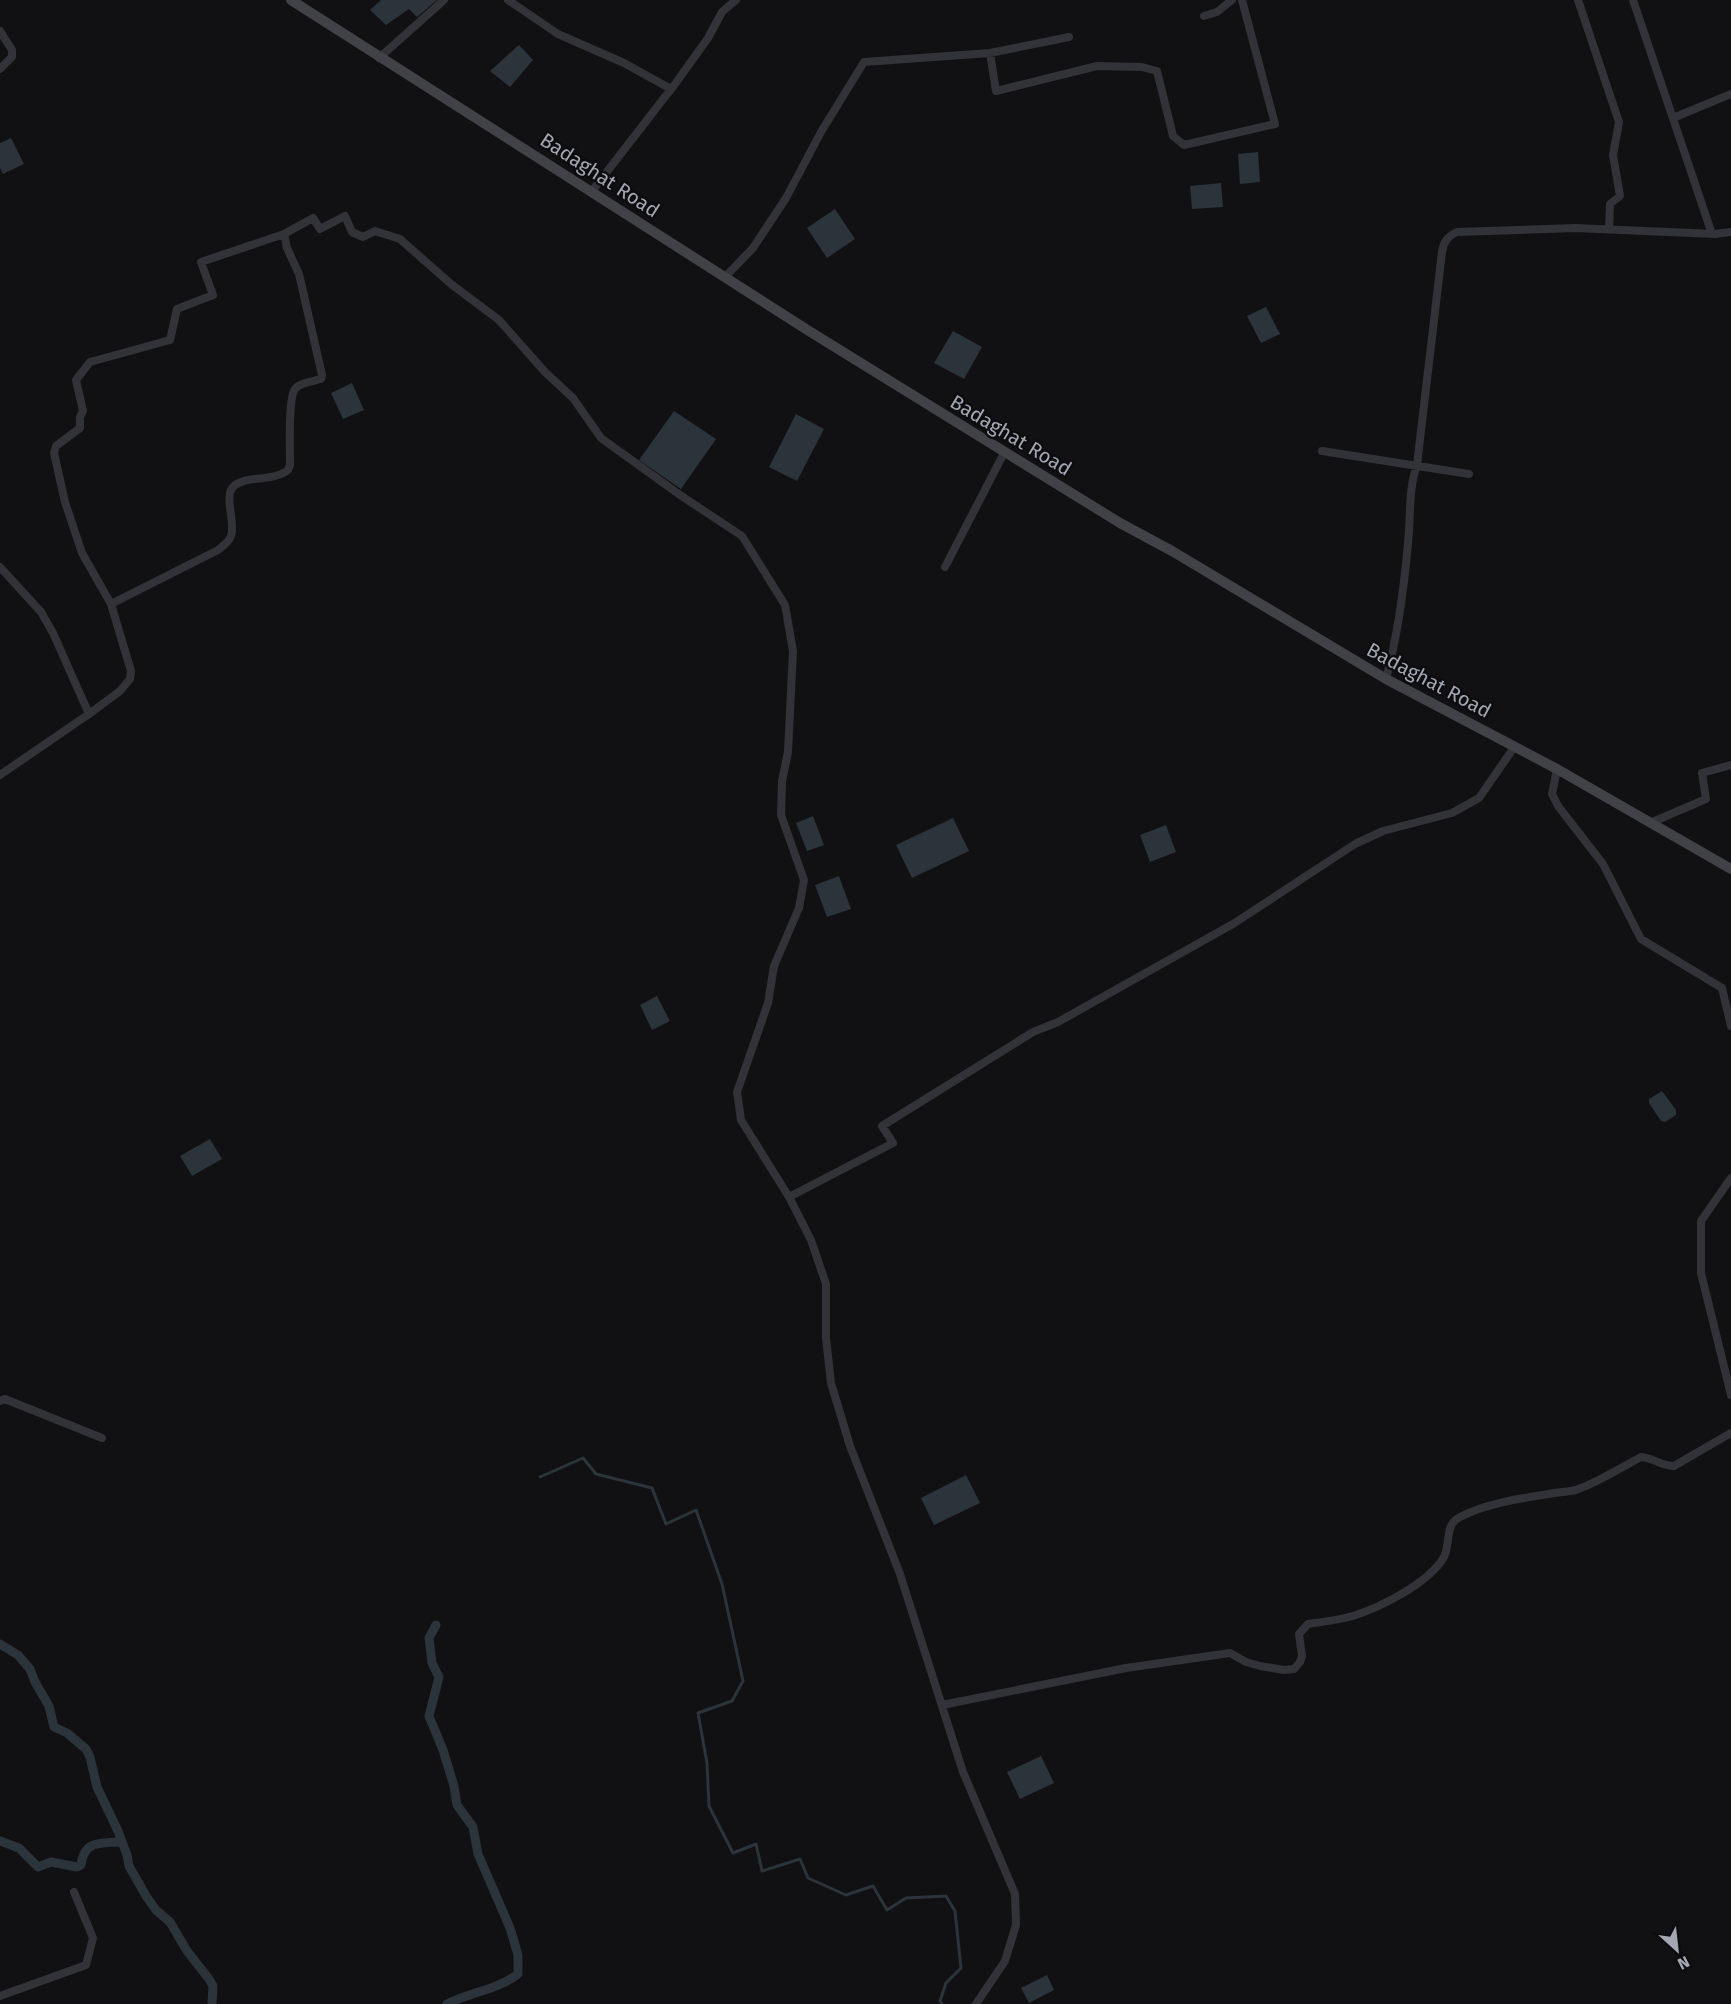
<svg xmlns="http://www.w3.org/2000/svg" width="1731" height="2004" font-family="'Fira Sans',sans-serif">
<style>
.water{fill:#2b333b}
.lines{fill:none;stroke-linecap:round;stroke-linejoin:round}
.stream{stroke:#2b333b;stroke-width:3}
.canal{stroke:#2b333b;stroke-width:9}
.street{stroke:#323338;stroke-width:8}
.secondary{stroke:#414248;stroke-width:10}
.labels{text-anchor:middle;dominant-baseline:central;stroke-width:5;stroke-linejoin:round;paint-order:stroke}
.street-label{font-size:20px;fill:#a3a7b3;stroke:#0d0c0e}
</style>
<rect width="100%" height="100%" fill="#111113"/>
<path class="water" d="M381,0H437L417,17L409,9L386,25L370,10Z
M519,45L533,60L510,87L490,71Z
M11,138L24,164L3,174L0,168V143Z
M1258,152L1260,182L1240,184L1238,154Z
M1221,183L1223,207L1192,209L1190,186Z
M835,209L855,239L827,258L807,228Z
M1266,307L1280,334L1261,343L1247,316Z
M953,331L982,347L964,379L934,363Z
M352,383L364,410L343,419L331,393Z
M674,411L716,439L681,489L639,460Z
M796,414L824,429L797,481L769,467Z
M813,816L824,845L807,851L796,823Z
M953,818L969,851L912,878L896,845Z
M1166,825L1176,852L1150,862L1140,835Z
M839,876L851,909L827,917L815,885Z
M657,996L670,1021L652,1030L640,1005Z
M1662,1091L1676,1110V1115L1665,1122L1661,1121L1649,1103V1099Z
M210,1139L222,1159L192,1176L180,1156Z
M966,1475L980,1503L934,1525L921,1498Z
M1041,1756L1054,1783L1020,1799L1007,1772Z
M1047,1975L1054,1990L1029,2003L1021,1988Z"/>
<g class="lines">
<path class="stream" d="M540,1477L583,1458L596,1474L652,1488L666,1524L696,1510L722,1584L743,1681L732,1701L698,1713L707,1763L709,1806L733,1853L756,1844L762,1871L800,1859L808,1878L846,1895L873,1886L887,1910L906,1898L946,1896L955,1911L961,1968L946,1983L940,2001L942,2004"/>
<path class="canal" d="M436,1625L429,1638L432,1663L439,1677L429,1716L443,1750L454,1786L457,1805L473,1827L478,1854L510,1928L518,1955V1974C497,1990 470,1992 447,2004
M0,1644L18,1655L30,1669L35,1682L49,1706L54,1727L67,1733L86,1749L90,1757L97,1787L118,1831L127,1855L129,1866L146,1896L156,1910L170,1922L187,1951L209,1979L213,1986L212,2004
M0,1841L19,1848L38,1867L51,1862L77,1867L81,1865C84,1840 101,1843 122,1842"/>
<path class="street" d="M508,0L558,34L624,63L671,89L592,191
M1578,0L1619,122L1613,155L1620,196L1610,204L1609,230
M1633,0L1712,234
M1204,16L1217,12L1232,0
M0,31L12,50V57L0,69
M990,53L996,91L1097,66L1142,67L1157,71L1173,136L1184,145L1275,124L1242,0
M379,58L444,0
M670,91L708,38L722,12L736,0
M1673,118L1731,94
M284,234L313,218L320,229L345,216L352,232L363,237L375,231L400,239L451,284L499,320L545,372L573,398L601,438L680,495L742,536L785,605L793,651L788,752L782,781L781,815L804,880L799,908L774,966L768,1003L737,1092L741,1120L789,1197L811,1240L826,1284V1338L831,1383L850,1446L900,1574L963,1772L1015,1894L1016,1925L1005,1961L976,2004
M725,277L753,248L786,198L821,132L864,62L990,53L1069,37
M1322,451L1469,474
M0,567L41,612L53,633L89,714
M945,567L1004,453
M1386,679C1398,634 1404,589 1408,543C1411,516 1408,490 1417,465L1442,252C1444,241 1447,237 1457,232L1575,228L1715,234L1731,232
M1557,769L1552,794L1558,806L1603,864L1641,939L1722,988L1731,1026
M0,775L89,714L120,691L130,679L131,671L111,604L218,550C223,546 229,542 231,536C236,523 223,495 234,486C246,475 273,482 288,470L290,465C290,451 288,398 295,389C299,383 314,381 321,379L322,375L299,274L287,248L284,234L201,262L213,295L177,309L170,340L90,362L76,380L83,411L80,417V428L56,446L54,453L65,502L82,553L111,604
M1650,823L1706,799L1702,773L1731,765
M1731,1178L1701,1221V1273L1731,1395
M789,1197L893,1143L882,1126L1033,1032L1058,1022L1233,924L1355,844L1383,831L1452,813L1479,798L1515,746
M0,1401L5,1399L102,1438
M942,1705L1126,1668L1230,1653L1246,1662L1260,1666L1284,1670L1294,1669L1300,1662L1302,1656L1299,1634L1308,1624C1323,1622 1338,1620 1353,1616C1381,1607 1429,1583 1444,1557C1451,1543 1444,1525 1460,1517C1484,1504 1522,1498 1549,1494C1557,1492 1567,1492 1576,1490C1599,1482 1620,1468 1641,1457C1654,1458 1661,1466 1674,1466L1731,1433
M0,1996L86,1965L93,1938L74,1892"/>
<path class="secondary" d="M291,0L809,331L1120,523L1172,551L1386,679L1557,769L1731,869"/>
</g>
<g class="labels">
<g class="street-label">
<text transform="translate(600 175) rotate(33)">Badaghat Road</text>
<text transform="translate(1011 435) rotate(31)">Badaghat Road</text>
<text transform="translate(1429 680) rotate(28)">Badaghat Road</text>
</g>
</g>
<g transform="translate(1677 1950) rotate(153)" stroke="#0d0c0e" stroke-width="4.5" paint-order="stroke">
<path d="M0-4.5L10 22L0 15L-10 22Z" fill="#a3a7b3"/>
<text y="-9" font-size="16" font-weight="bold" text-anchor="middle" fill="#a3a7b3">N</text>
</g>
</svg>
